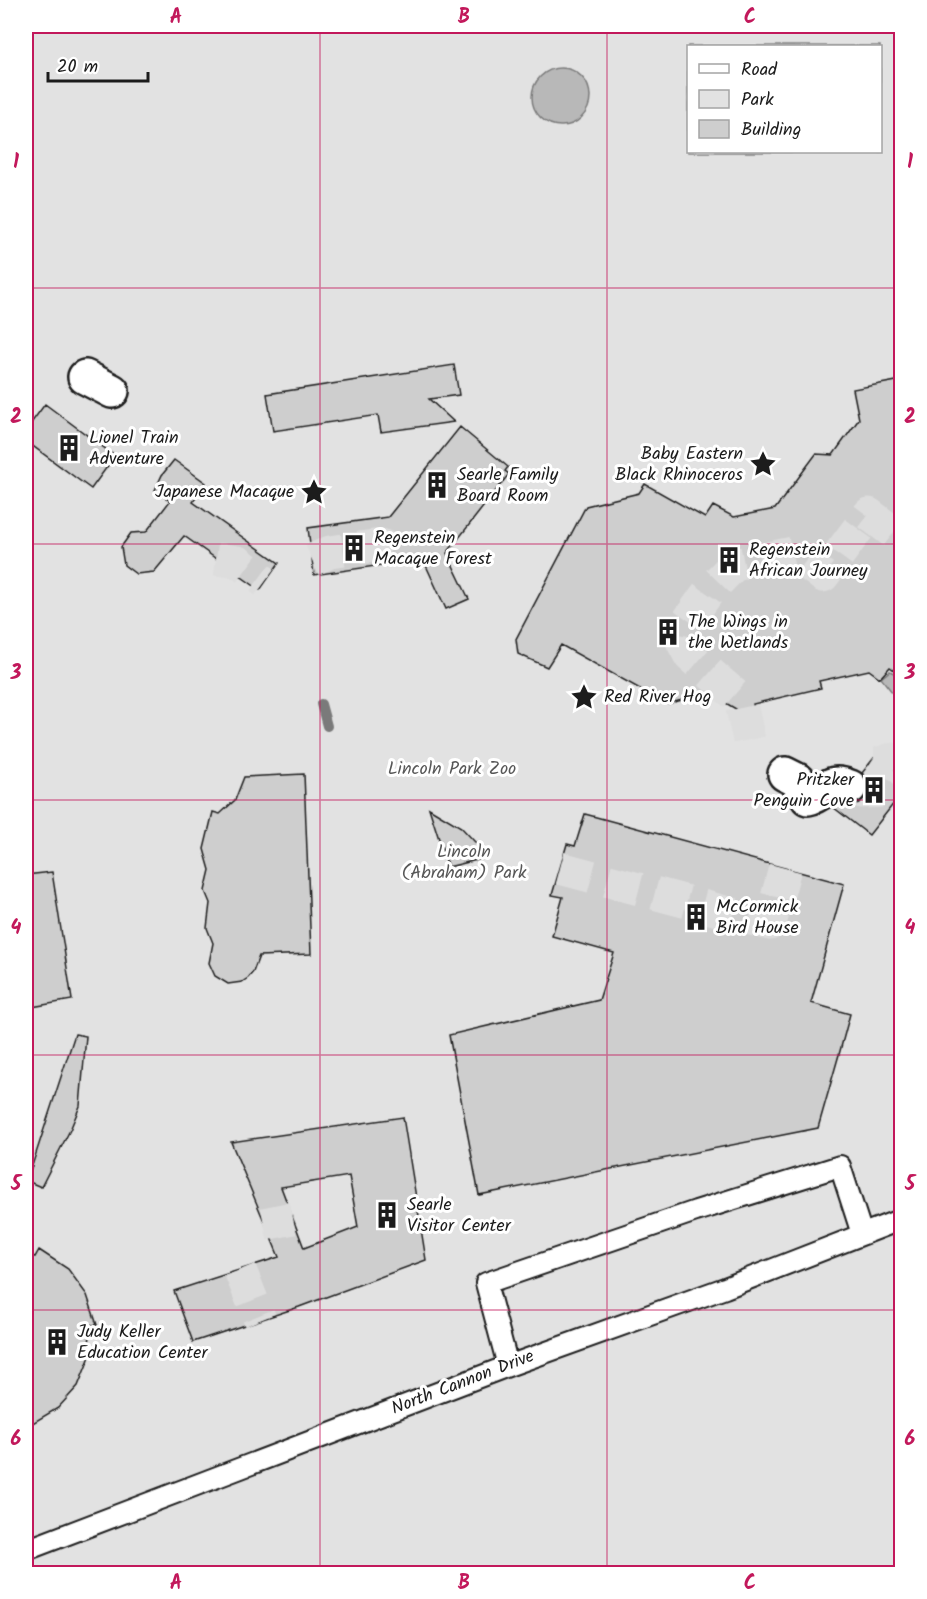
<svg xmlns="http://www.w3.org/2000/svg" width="927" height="1599" font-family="Kalam,sans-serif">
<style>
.green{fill:#e2e2e2;stroke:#7f7f7f;stroke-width:1.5;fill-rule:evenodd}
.water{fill:#b8b8b8;stroke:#7a7a7a;stroke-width:1.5}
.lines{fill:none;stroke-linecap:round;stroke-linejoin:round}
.stream{stroke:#7a7a7a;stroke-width:10}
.building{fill:#cecece;stroke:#1c1c1c;stroke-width:1.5;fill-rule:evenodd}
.street-tunnel{stroke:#ddd;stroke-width:33;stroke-dasharray:33 16;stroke-linecap:butt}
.lane-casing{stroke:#1c1c1c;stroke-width:24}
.street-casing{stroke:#1c1c1c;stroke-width:38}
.lane{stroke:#fff;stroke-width:20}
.street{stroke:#fff;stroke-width:33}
.grid{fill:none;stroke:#c2185b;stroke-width:1.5;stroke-opacity:0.55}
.labels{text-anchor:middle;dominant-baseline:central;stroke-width:6;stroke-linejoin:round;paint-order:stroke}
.poi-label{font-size:18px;fill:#1c1c1c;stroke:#fff;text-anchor:start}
.park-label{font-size:18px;fill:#575757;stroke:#fff}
.street-label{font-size:18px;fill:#1c1c1c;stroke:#fff}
.neatline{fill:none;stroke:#c2185b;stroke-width:2}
.grid-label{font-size:20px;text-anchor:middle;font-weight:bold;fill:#c2185b}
</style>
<rect width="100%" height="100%" fill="#fff"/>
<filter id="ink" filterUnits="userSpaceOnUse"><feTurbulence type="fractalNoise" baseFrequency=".0167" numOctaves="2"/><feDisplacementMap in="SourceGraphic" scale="12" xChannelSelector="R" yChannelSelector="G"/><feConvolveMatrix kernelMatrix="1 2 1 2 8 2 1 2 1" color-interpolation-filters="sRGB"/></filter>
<g filter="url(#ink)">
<path class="green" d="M 26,26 L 901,26 L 901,1573 L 26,1574 ZM 688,46 L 880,46 L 880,152 L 688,152 Z"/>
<path class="water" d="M532 97a29 29 0 1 1 58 0a29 29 0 1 1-58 0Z
M 890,671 L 901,677 L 901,714 L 896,697 L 881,678 Z"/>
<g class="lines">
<path class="stream" d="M 321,704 L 327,726"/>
</g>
<path class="building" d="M 454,365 L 459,395 L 429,399 L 454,422 L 381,432 L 378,415 L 273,431 L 267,394 Z
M 902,380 L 902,676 L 890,667 L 880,678 L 869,670 L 819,681 L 821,688 L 753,704 L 756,721 L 709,693 L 667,704 L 561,645 L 547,667 L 518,654 L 516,639 L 586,506 L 639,493 L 645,484 L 705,518 L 713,506 L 734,517 L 775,509 L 816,454 L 833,455 L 859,419 L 853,389 Z
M 45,404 L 115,456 L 91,489 L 26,441 L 26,430 Z
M 460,427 L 508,467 L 505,471 L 509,474 L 447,553 L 469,599 L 446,609 L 423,559 L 314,575 L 308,528 L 388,517 Z
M 174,460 L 206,483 L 193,502 L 279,563 L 260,590 L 184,536 L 154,572 L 136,574 L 124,565 L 121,547 L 131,533 L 146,532 L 170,501 L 155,490 L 162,475 Z
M 902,746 L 902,793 L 869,835 L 833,807 L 838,803 L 853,805 L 862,801 L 868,793 L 868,784 L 862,773 L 877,754 L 883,750 Z
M 304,774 L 311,954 L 259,956 L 253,972 L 248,978 L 242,982 L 228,984 L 215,976 L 209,963 L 213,943 L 207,928 L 210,903 L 205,891 L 210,870 L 204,849 L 213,812 L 220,814 L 235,800 L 244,777 Z
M 429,808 L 461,827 L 489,857 L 448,867 Z
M 585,814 L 844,884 L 811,1003 L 850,1014 L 840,1051 L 818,1128 L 479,1195 L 449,1035 L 599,1000 L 614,953 L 552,936 L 563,897 L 552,895 L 567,844 L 575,846 Z
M 52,872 L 72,1000 L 26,1008 L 26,875 Z
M 75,1034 L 86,1036 L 80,1106 L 70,1130 L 41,1187 L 27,1181 Z
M 403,1117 L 426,1260 L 299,1307 L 193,1342 L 174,1291 L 279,1257 L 231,1142 ZM 349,1176 L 358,1227 L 304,1248 L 281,1187 Z
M 39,1250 L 68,1269 L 87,1295 L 97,1325 L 90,1325 L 89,1359 L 78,1386 L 58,1408 L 26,1427 L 26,1254 L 35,1257 Z"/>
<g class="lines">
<path class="street-tunnel" d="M 216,559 L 238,562 L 265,582
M 312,560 L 330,552 L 381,545 L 398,554
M 749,740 L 740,699 L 690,656 L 682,641 L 685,625 L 709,591 L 734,565 L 793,553 L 823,576 L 869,514 L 902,539
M 871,762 L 874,764 C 885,764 894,752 902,766
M 850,787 L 862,792 L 890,791 L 902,777
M 560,868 L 770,924 L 785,868
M 264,1224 L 293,1218
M 240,1270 L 260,1320"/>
<defs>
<path id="lane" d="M 508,1366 L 486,1283 L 696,1211 L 840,1166 L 862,1234
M 26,1550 L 508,1366 L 725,1288 L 902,1219"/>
<path id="street" d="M 85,377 L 112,391
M 785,774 L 799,781 L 808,798 C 827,794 826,777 850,787"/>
</defs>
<use href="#lane" class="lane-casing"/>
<use href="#street" class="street-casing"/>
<use href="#lane" class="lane"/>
<use href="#street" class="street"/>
</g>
</g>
<path class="grid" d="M 320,26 L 320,1574M 607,26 L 607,1574M 26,288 L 902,288M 26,544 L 902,544M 26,800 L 902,800M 26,1055 L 902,1055M 26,1310 L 902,1310"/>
<defs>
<symbol id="building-bare" viewBox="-9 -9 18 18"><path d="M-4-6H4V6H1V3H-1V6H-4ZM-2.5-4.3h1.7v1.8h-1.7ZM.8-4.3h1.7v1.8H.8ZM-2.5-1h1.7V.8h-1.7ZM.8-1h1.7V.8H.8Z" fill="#1c1c1c" stroke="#fff" stroke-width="2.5" paint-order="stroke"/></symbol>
<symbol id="sight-bare" viewBox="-9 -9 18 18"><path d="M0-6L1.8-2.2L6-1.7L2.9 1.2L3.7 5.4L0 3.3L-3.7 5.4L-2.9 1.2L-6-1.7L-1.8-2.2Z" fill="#1c1c1c" stroke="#fff" stroke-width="2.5" paint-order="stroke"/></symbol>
</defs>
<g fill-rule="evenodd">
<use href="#building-bare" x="50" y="429" width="38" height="38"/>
<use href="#sight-bare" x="744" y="445" width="38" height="38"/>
<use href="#building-bare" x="418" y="466" width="38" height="38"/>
<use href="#sight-bare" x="295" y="473" width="38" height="38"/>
<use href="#building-bare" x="335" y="529" width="38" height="38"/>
<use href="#building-bare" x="710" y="541" width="38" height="38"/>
<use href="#building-bare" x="649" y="613" width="38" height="38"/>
<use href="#sight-bare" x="565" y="678" width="38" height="38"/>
<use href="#building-bare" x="855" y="771" width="38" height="38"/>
<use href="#building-bare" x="677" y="898" width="38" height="38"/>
<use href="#building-bare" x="368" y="1196" width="38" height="38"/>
<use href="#building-bare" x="38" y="1323" width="38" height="38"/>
</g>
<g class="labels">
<g class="poi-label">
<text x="89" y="438">Lionel Train<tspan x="89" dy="21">Adventure</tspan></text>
<text x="743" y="454" text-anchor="end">Baby Eastern<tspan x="743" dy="21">Black Rhinoceros</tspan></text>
<text x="457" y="475">Searle Family<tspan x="457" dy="21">Board Room</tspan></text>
<text x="294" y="492" text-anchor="end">Japanese Macaque</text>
<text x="374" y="538">Regenstein<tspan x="374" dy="21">Macaque Forest</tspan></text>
<text x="749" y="550">Regenstein<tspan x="749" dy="21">African Journey</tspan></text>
<text x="688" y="622">The Wings in<tspan x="688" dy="21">the Wetlands</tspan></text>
<text x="604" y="697">Red River Hog</text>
<text x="854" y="780" text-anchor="end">Pritzker<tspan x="854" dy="21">Penguin Cove</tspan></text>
<text x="716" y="907">McCormick<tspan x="716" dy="21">Bird House</tspan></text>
<text x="407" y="1205">Searle<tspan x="407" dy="21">Visitor Center</tspan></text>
<text x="77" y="1332">Judy Keller<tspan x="77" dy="21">Education Center</tspan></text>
</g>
<g class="park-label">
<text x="452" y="769">Lincoln Park Zoo</text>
<text x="464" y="852">Lincoln<tspan x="464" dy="21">(Abraham) Park</tspan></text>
</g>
<g class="street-label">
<text transform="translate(463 1383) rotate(-21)">North Cannon Drive</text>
</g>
</g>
<rect width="927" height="1599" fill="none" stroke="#fff" stroke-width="66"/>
<rect x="687" y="45" width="195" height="108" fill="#ffffff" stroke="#a4a4a4" stroke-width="1.5"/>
<rect x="699" y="64" width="30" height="9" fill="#ffffff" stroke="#a4a4a4" stroke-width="1.5"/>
<text x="741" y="75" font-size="18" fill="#1c1c1c">Road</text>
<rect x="699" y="90" width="30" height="18" fill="#e2e2e2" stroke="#a4a4a4" stroke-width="1.5"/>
<text x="741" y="105" font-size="18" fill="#1c1c1c">Park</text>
<rect x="699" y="120" width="30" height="18" fill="#cecece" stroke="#a4a4a4" stroke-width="1.5"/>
<text x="741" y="135" font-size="18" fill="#1c1c1c">Building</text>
<path d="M48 72v9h100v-9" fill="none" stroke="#1c1c1c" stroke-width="3"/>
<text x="57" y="72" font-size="18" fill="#1c1c1c" stroke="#ffffff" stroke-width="4.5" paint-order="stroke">20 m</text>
<rect x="33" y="33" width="861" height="1533" class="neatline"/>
<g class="grid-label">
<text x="176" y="23">A</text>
<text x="464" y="23">B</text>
<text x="750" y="23">C</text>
<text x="16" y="168">1</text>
<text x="910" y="168">1</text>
<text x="16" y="423">2</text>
<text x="910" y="423">2</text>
<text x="16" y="679">3</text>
<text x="910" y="679">3</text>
<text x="16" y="934">4</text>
<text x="910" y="934">4</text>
<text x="16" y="1190">5</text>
<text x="910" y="1190">5</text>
<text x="16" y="1445">6</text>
<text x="910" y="1445">6</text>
<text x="176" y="1589">A</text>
<text x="464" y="1589">B</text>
<text x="750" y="1589">C</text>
</g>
</svg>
